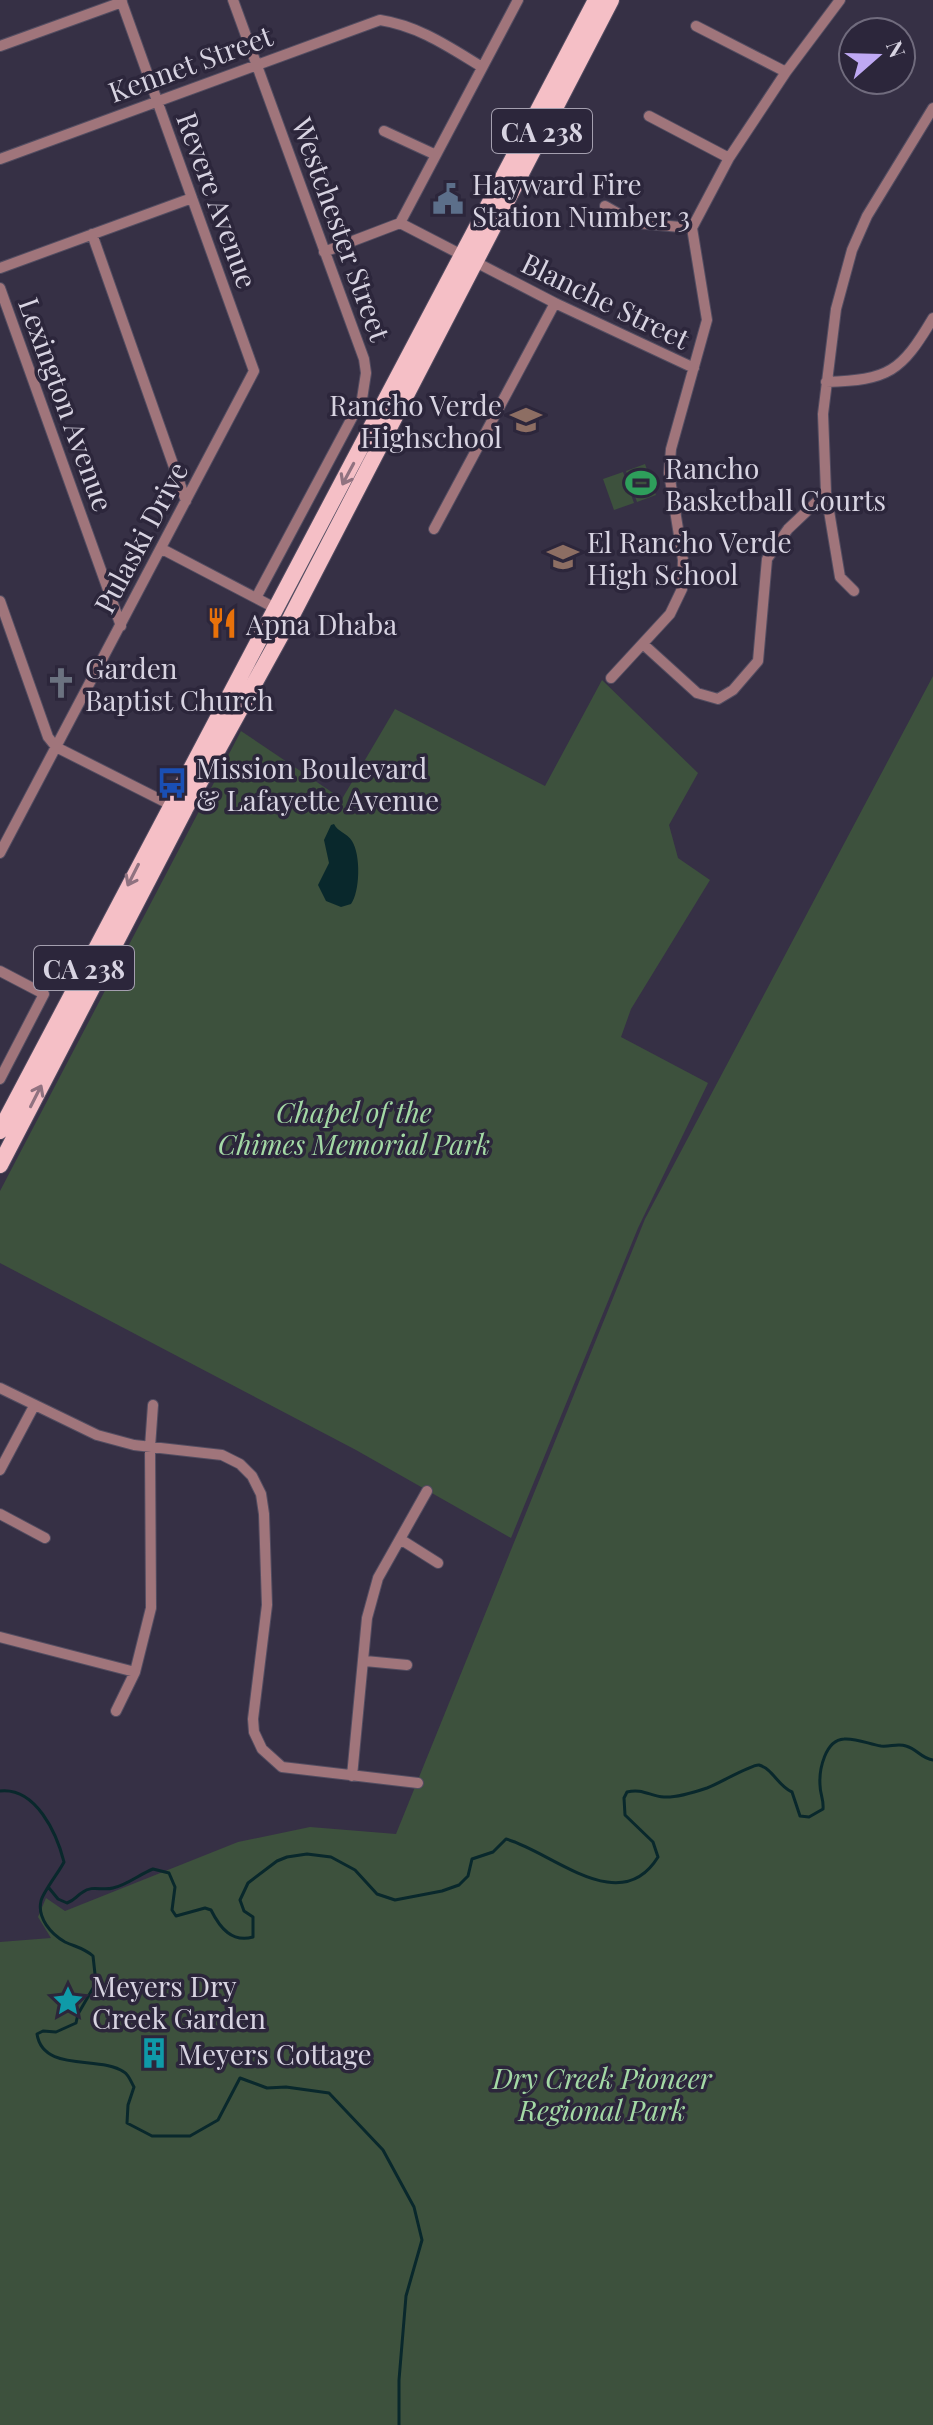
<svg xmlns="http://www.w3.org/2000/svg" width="933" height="2425" font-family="'Playfair Display',serif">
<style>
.green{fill:#3d513d}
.water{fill:#09282c}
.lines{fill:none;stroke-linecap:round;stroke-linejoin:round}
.stream{stroke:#09282c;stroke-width:3}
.minor-casing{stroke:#534d61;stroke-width:12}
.primary-casing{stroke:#534d61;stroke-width:18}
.minor{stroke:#a0757b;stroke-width:10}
.primary{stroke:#f5bfc6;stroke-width:16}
.oneway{stroke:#907280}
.labels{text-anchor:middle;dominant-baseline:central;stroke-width:7;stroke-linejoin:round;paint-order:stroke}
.shield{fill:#2c263b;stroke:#a49faf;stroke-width:2}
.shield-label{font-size:26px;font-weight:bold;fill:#d7d3e1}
.street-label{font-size:28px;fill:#d7d3e1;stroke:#2c263b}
.poi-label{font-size:28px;fill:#d7d3e1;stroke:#2c263b;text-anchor:start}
.park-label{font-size:28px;font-style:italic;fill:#a3d9a5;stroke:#2c263b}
</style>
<rect width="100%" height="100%" fill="#363045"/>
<path class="green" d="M 645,464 L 656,495 L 637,502 L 626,471 Z
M 623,472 L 634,503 L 614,510 L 603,479 Z
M 933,676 L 933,2425 L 0,2425 L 0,1942 L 51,1938 L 38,1917 L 46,1898 L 65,1911 L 238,1842 L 310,1827 L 396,1834 L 645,1219 Z
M 602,680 L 698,773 L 669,825 L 678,858 L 710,880 L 631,1009 L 621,1037 L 708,1083 L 638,1228 L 511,1538 L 356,1450 L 0,1263 L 0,1191 L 241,731 L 342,799 L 395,709 L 545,786 Z"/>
<path class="water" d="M 334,824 C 338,832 347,833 352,841 C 361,855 360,892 351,904 L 341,907 L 326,901 L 318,885 L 329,863 L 324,840 L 331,825 Z"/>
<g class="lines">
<path class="stream" d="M 0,1791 C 36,1787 57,1834 64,1862 C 59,1872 43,1892 41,1901 C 37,1918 51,1934 65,1942 C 76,1947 84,1948 93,1956 L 96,1983 L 78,2014 L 76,2023 L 56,2032 L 43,2031 L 37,2034 C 43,2073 100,2055 124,2072 C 129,2075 131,2082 134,2087 L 128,2105 L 127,2123 L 152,2136 L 190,2136 L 218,2120 L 240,2078 L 267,2088 L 286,2087 L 329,2093 L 383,2150 L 414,2207 L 422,2240 L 406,2296 L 399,2380 L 399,2425
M 49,1888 L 58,1899 L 67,1903 C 75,1900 76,1896 83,1892 C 92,1885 103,1891 113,1888 C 127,1885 140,1874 153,1869 L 169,1873 L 175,1887 L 172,1910 L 176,1916 L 205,1908 L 211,1910 C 220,1928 232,1943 253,1937 L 253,1917 L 244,1911 L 240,1900 L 248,1883 L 277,1861 L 287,1857 L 307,1854 L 331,1857 L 355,1870 L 377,1894 L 395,1900 L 442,1891 L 459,1885 L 468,1876 L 472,1859 L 493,1852 L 506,1839 C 551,1851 620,1919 658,1857 L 653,1842 L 625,1815 L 624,1798 L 627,1792 C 642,1788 650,1796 664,1797 C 676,1798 695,1792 707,1788 C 718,1784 752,1764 759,1765 C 773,1769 778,1786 792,1792 L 800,1816 L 809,1817 L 823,1809 C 824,1800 820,1794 820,1785 C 819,1770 825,1740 844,1739 C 856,1738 869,1744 881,1746 C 890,1747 898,1743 906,1746 C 917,1749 922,1759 933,1760"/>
<defs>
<path id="minor" d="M 233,0 L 364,359 L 366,373 L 362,399 L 256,598
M 696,26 L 786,72
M 0,46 L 122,2
M 649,116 L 729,158
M 384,131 L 436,155
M 0,159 L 380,20 C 419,26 449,47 482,67
M 605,206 L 635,223 L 692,228
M 400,223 L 518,0
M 92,234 L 186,501
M 324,252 L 400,223 L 555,303 L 694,368
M 0,268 L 192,198
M 0,288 L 121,626
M 826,382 C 889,380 901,372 933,318
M 434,529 L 555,303
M 162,549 L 277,609
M 854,591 L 840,577 L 826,493 L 823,414 L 836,309 L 852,250 L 867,216 L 933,108
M 0,601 L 48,737 L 56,747 L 175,807
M 643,644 L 697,693 L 718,699 L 733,690 L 758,661 L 767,559 L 788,529 L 826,493
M 611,678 L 670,614 L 682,589 L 683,560 L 669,473 L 671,449 L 707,320 L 692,228 L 729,158 L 786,72 L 840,0
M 0,853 L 254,371 L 121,0
M 0,971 L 44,994 L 0,1079
M 0,1388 L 97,1435 L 134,1445 L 222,1455 L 240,1464 L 252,1476 L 261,1494 L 264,1514 L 267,1605 L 253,1719 L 254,1732 L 262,1749 L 282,1767 L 418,1783
M 0,1470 L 34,1406
M 0,1514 L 45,1538
M 400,1539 L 438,1563
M 0,1637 L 135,1672
M 365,1661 L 407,1665
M 116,1711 L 135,1672 L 151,1608 L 150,1447 L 153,1405
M 352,1776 L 367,1618 L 378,1578 L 427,1491"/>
<path id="primary" d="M 0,1131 C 196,753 399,378 596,0
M 0,1165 L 185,809 L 291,617 L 611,0"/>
</defs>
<use href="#minor" class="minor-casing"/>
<use href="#primary" class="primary-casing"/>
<use href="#minor" class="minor"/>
<use href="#primary" class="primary"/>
</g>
<defs><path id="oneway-shaft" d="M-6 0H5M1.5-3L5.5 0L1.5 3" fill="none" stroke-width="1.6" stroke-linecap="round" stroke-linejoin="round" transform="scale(2)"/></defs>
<g class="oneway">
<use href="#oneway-shaft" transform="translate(348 474) rotate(118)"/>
<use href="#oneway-shaft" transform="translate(133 875) rotate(117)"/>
<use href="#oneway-shaft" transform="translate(36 1096) rotate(-63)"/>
</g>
<defs>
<symbol id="civic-bare" viewBox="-9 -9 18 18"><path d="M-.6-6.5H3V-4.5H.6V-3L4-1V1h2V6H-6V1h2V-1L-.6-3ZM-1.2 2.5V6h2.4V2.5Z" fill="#5c6f8a" stroke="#2c263b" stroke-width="2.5" paint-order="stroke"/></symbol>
<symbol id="school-bare" viewBox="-9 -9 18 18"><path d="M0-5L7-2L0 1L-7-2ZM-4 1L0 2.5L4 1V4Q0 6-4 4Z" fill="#8d6e63" stroke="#2c263b" stroke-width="2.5" paint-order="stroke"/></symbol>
<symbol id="stadium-bare" viewBox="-9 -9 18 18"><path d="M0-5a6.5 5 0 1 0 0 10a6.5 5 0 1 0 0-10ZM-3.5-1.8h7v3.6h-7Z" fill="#2e9e5b" stroke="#2c263b" stroke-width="2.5" paint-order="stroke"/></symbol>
<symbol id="restaurant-bare" viewBox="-9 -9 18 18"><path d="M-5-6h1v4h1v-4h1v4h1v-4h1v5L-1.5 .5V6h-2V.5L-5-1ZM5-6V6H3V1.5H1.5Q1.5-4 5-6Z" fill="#e8710a" stroke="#2c263b" stroke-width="2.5" paint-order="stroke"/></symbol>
<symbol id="church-bare" viewBox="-9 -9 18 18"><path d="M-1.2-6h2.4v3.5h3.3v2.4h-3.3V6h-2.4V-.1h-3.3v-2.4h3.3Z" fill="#6b7280" stroke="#2c263b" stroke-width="2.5" paint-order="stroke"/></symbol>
<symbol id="bus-bare" viewBox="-9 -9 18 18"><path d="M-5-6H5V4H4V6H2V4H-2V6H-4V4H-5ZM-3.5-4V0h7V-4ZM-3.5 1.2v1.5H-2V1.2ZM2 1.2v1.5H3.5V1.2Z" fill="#1a4fb4" stroke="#2c263b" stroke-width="2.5" paint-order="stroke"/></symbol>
<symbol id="sight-bare" viewBox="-9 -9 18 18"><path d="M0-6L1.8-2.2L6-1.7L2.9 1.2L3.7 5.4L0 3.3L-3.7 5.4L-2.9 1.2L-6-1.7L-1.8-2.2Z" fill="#0f9aa8" stroke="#2c263b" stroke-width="2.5" paint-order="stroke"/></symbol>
<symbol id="building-bare" viewBox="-9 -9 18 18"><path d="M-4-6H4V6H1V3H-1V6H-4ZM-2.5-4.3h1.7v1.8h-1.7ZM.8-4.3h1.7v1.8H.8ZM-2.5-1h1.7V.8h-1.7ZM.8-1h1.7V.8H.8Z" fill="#0f9aa8" stroke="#2c263b" stroke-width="2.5" paint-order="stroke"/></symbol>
</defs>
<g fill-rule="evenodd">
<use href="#civic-bare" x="426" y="177" width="44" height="44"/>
<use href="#school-bare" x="504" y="398" width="44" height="44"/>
<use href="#stadium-bare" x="619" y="461" width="44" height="44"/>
<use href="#school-bare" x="541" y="535" width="44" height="44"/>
<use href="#restaurant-bare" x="200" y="601" width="44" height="44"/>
<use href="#church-bare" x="39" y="661" width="44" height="44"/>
<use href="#bus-bare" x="150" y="761" width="44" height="44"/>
<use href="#sight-bare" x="46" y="1979" width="44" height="44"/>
<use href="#building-bare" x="132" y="2031" width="44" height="44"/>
</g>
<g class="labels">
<g class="shield">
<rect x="492" y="109" width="100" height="44" rx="6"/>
<rect x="34" y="946" width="100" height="44" rx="6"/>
</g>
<g class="shield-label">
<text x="542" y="131">CA 238</text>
<text x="84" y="968">CA 238</text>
</g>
<g class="street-label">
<text transform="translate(190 63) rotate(-20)">Kennet Street</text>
<text transform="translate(218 200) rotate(70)">Revere Avenue</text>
<text transform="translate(342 229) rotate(70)">Westchester Street</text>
<text transform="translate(606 300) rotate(26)">Blanche Street</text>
<text transform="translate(67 404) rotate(70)">Lexington Avenue</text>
<text transform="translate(140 537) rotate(-62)">Pulaski Drive</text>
</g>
<g class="poi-label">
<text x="472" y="183">Hayward Fire<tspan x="472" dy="32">Station Number 3</tspan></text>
<text x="502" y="404" text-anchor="end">Rancho Verde<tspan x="502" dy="32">Highschool</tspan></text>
<text x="665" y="467">Rancho<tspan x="665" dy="32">Basketball Courts</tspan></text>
<text x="587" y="541">El Rancho Verde<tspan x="587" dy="32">High School</tspan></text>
<text x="246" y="623">Apna Dhaba</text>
<text x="85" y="667">Garden<tspan x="85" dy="32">Baptist Church</tspan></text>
<text x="196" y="767">Mission Boulevard<tspan x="196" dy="32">&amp; Lafayette Avenue</tspan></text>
<text x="92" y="1985">Meyers Dry<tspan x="92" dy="32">Creek Garden</tspan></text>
<text x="178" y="2053">Meyers Cottage</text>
</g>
<g class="park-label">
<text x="354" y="1111">Chapel of the<tspan x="354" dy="32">Chimes Memorial Park</tspan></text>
<text x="602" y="2077">Dry Creek Pioneer<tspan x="602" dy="32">Regional Park</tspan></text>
</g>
</g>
<g transform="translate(877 56) rotate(70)"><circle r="38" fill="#2c263b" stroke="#706b7d" stroke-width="2"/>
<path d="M0-6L14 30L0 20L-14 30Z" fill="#bfa9f4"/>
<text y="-12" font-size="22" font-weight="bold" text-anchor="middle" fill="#d7d3e1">N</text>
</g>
</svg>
